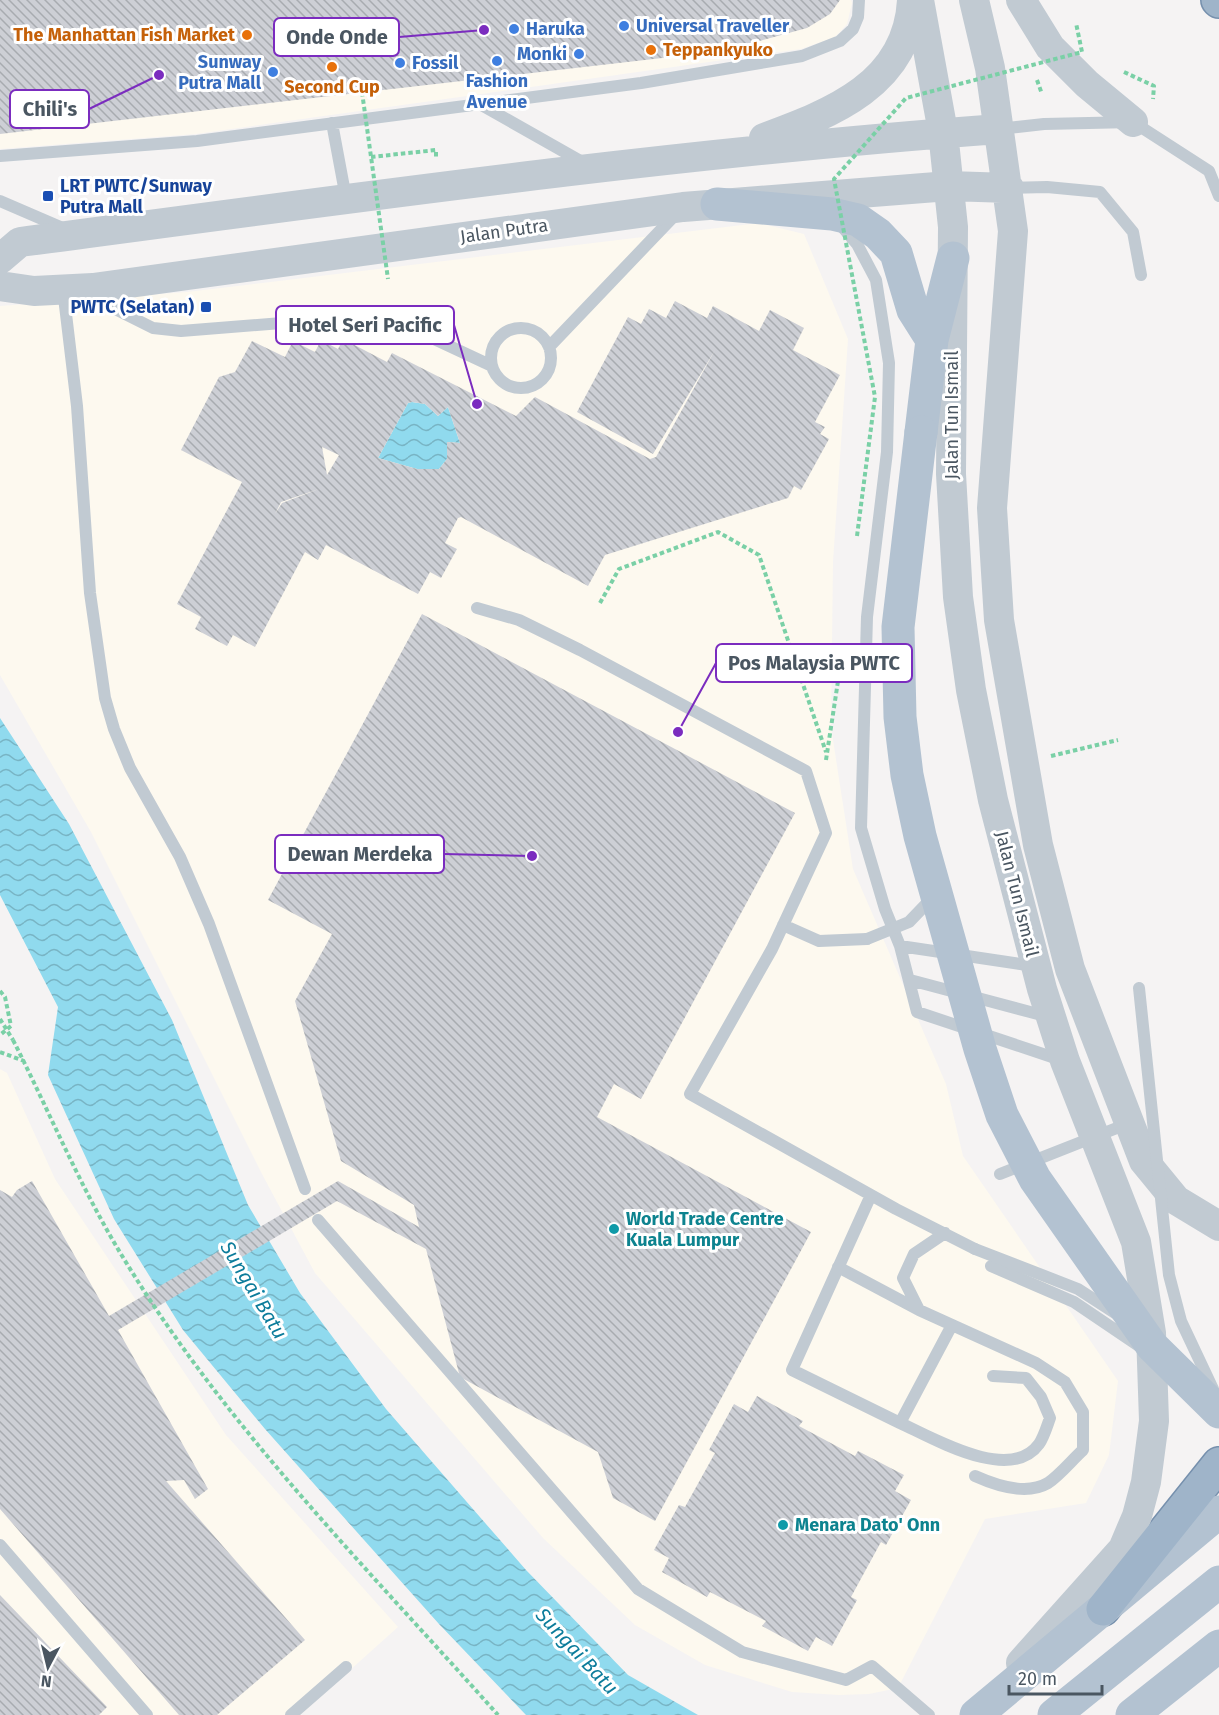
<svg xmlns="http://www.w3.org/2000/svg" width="1219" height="1715" font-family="'Fira Sans',sans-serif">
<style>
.commercial{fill:#fdf9ef}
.water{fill:url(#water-waves)}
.building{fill:url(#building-back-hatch);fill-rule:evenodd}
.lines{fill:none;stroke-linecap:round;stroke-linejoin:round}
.trunk-casing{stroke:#7690ad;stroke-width:36}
.path{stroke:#7ad0a6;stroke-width:4;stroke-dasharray:4.5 3;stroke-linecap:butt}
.service{stroke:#c1cad2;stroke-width:12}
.tertiary{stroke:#c1cad2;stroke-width:30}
.primary{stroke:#b3c2d1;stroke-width:33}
.trunk{stroke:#9fb4c9;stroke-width:33}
.path-bridge{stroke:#7ad0a6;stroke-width:4;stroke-dasharray:4.5 3;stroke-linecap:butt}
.service-bridge{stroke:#c1cad2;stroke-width:12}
.primary-bridge{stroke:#b3c2d1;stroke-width:33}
.shop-dot{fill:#3f7fe0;stroke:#fff;stroke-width:2}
.food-dot{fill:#e8710a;stroke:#fff;stroke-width:2}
.transit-dot{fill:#1a4fb4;stroke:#fff;stroke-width:2}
.culture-dot{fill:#0f9aa8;stroke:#fff;stroke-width:2}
.labels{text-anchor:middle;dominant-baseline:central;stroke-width:6;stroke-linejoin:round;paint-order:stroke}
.shop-label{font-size:18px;font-weight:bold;fill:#366cbe;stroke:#fff;text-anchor:start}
.food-label{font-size:18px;font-weight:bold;fill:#c56008;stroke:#fff;text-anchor:end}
.transit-label{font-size:18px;font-weight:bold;fill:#164399;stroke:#fff;text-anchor:start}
.street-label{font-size:18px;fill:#4a5661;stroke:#fff}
.culture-label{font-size:18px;font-weight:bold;fill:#0d838f;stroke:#fff;text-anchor:start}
.water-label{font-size:20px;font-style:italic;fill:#0c7c9b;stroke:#fff}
.leader{fill:none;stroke:#7b2cbf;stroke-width:2}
.callout-dot{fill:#7b2cbf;stroke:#fff;stroke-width:2}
.callout{fill:#fff;stroke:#7b2cbf;stroke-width:2}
.callout-label{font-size:20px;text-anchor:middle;font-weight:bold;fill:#4a5661}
</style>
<defs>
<pattern id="water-waves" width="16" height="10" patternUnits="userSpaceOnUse" patternTransform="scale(1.5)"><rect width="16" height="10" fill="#90daee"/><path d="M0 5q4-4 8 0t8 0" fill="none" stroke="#78b4c4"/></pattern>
<pattern id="building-back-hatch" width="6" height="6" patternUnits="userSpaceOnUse" patternTransform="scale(1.5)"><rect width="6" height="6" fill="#cdcfd5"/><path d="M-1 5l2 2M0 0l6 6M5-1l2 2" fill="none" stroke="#a8abb0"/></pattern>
</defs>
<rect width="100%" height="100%" fill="#f5f3f3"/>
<path class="commercial" d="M 0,0 L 851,0 L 852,3 L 847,24 L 835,37 L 801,49 L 196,134 L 0,149 Z
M 759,223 L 804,234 L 848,339 L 833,562 L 831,727 L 853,869 L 946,1084 L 963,1156 L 1118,1381 L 1109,1455 L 1086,1503 L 985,1519 L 898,1688 L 869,1694 L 839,1695 L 792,1692 L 705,1665 L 635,1625 L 543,1538 L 315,1273 L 262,1174 L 91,832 L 0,675 L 0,306 L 187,292 Z
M 0,1069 L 7,1073 L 55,1179 L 226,1435 L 398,1627 L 300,1715 L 0,1715 Z"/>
<path class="water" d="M 412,402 L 425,404 L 438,416 L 448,407 L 460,443 L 447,442 L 447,459 L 439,469 L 417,469 L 378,458 L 408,403 Z
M 0,718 L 69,824 L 172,1020 L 248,1205 L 300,1293 L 386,1409 L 526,1570 L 628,1675 L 698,1715 L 526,1715 L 439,1624 L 265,1429 L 183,1330 L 114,1219 L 48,1075 L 58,1007 L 0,895 Z"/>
<path class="building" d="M 0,0 L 840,0 L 830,14 L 807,28 L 723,51 L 0,134 Z
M 675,301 L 707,318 L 713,306 L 759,331 L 770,310 L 804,328 L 793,350 L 840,375 L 815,422 L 825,427 L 820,434 L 829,439 L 801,490 L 794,486 L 788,498 L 605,555 L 588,586 L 461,517 L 458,518 L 445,543 L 457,549 L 441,578 L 430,572 L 418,594 L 326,545 L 318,560 L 305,552 L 255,647 L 233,635 L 227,646 L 195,629 L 201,617 L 177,604 L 242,482 L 181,450 L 219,377 L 235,372 L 252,341 L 285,357 L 293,341 L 315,352 L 321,340 L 338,349 L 343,339 L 387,362 L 392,353 L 516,416 L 535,397 L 650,459 L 656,457 L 715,350 L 653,454 L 577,412 L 628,317 L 641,324 L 649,309 L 666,318 ZM 412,402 L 425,404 L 438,416 L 448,407 L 460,443 L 447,442 L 447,459 L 439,469 L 417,469 L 378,458 L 408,403 ZM 322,447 L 339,455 L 327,475 ZM 319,489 L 282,503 L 275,514 L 281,502 Z
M 422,614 L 795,813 L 641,1099 L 614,1084 L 597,1117 L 811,1232 L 655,1521 L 613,1498 L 598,1452 L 460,1377 L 426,1249 L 337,1201 L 118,1330 L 208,1489 L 195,1499 L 184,1480 L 166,1481 L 305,1640 L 217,1715 L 179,1715 L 0,1509 L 0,1190 L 12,1197 L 17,1190 L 32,1181 L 109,1316 L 338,1181 L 419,1227 L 414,1205 L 341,1161 L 295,1001 L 332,934 L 268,900 Z
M 757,1396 L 803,1421 L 799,1426 L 855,1456 L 858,1451 L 904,1475 L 895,1491 L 911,1500 L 886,1545 L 881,1542 L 851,1597 L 857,1600 L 832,1646 L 816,1637 L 808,1651 L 762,1626 L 766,1621 L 710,1592 L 707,1597 L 662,1572 L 669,1558 L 654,1550 L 679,1505 L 685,1507 L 715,1453 L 709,1450 L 734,1404 L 748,1412 Z
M 0,1595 L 107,1707 L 99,1715 L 0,1715 Z"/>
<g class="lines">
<defs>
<path id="trunk" d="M 1218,0 L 1219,1
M 1103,1609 L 1219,1464"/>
</defs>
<use href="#trunk" class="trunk-casing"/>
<path class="path" d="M 1124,72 L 1154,86 L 1153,99
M 1037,80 L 1042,94
M 371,157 L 436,150 L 436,157
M 600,603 L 619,569 L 718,532 L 759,555 L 826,752
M 1051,756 L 1118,740
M 826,760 L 842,655
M 0,991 L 5,997 L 11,1026 L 0,1035
M 13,1040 C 50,1113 81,1189 124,1259 C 226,1427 368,1569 498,1715
M 0,1052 L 24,1061"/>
<path class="service" d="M 478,103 L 584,163
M 332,123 L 346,198
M 999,129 L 1044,124 L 1133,122 L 1209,171 L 1219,196
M 0,156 L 197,141 L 641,83 L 802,56 L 840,41 L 853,29 L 858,17 L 859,0
M 1009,188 L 1047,187 L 1100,192 L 1133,232 L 1141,275
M 0,201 L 65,229
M 839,223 L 857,244 L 876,280 L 889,363 L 887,452 L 867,617 L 861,828 L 885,909 L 900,946 L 917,1012 L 1061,1060
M 63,289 L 77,406 L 90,593 L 105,698 L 114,729 L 130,768 L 180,857 L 209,924 L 305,1189
M 96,290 L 111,307 L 153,328 L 181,331 L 331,319 L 372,319 L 400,323 L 492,366
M491 358a30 30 0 1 1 60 0a30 30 0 1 1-60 0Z
M 549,347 L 676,214
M 477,608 L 519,620 L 580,650 L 806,771 L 826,833 L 772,949 L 690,1094 L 896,1209 L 975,1249
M 783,925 L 819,941 L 867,939
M 900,946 L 1034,966
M 910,980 L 1049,1017
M 1000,1174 L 1127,1124
M 871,1195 L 792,1370 L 900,1423 L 952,1325
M 318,1220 L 638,1589 L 742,1652 L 846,1680 L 872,1666 L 929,1715
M 991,1266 L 1074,1302 L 1139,1346
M 838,1267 L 919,1310 L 1036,1363 L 1065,1382 L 1083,1412 L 1083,1450 C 1072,1460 1060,1475 1048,1483 C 1026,1496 995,1485 975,1476
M 919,1310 L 903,1278 L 914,1254 L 945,1233
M 900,1423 C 933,1438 1010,1484 1039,1444 C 1044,1437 1047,1426 1050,1418 L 1041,1397 L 1026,1378 L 993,1376
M 0,1545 L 147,1715
M 291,1715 L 346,1667"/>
<path class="tertiary" d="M 919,0 L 943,132 L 953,227 L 951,474 L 958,597 L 971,690 L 993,800 L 1042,989 L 1065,1061 L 1136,1242 L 1151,1333 L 1154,1421 L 1146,1482 L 1137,1516 L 1123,1549 L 1021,1663
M 974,0 L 990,68 L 1013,231 L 992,508 L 999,620 L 1038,845 L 1070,969 L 1144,1161 L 1176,1200 L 1219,1226
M 1021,0 L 1050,47 L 1087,84 L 1133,122
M 764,138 C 832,113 908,84 912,0
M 0,259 L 20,242 C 346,199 672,153 999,129
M 0,286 L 34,291 L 93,288 L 683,207 L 949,186 L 1009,188"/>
<path class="primary" d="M 717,204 L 832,214 L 858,220 L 878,234 L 896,253 L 913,310 L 932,340
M 921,432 L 932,340 L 953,258
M 976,1715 L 1219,1512
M 1054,1715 L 1219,1582
M 1132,1715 L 1219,1646"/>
<use href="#trunk" class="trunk"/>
<path class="path-bridge" d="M 362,92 L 388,279
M 857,536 L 875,397 L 834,179 L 906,98 L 1082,52 L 1076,23
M 0,1019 L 13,1040"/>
<path class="service-bridge" d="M 867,939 L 909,922 L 933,897
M 1139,988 L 1169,1275 L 1181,1321 L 1213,1389
M 975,1249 L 1078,1289 L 1115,1313"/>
<path class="primary-bridge" d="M 921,432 L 898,627 L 900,717 L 907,775 L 920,836 L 980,1049 L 1002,1115 L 1035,1179 L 1152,1346 L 1219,1412"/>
</g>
<g class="shop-dot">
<circle cx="624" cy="26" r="6"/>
<circle cx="514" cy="29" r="6"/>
<circle cx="579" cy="54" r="6"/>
<circle cx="497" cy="61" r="6"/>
<circle cx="400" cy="63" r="6"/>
<circle cx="273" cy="72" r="6"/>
</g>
<g class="food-dot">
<circle cx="247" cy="35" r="6"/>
<circle cx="651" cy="50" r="6"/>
<circle cx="332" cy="67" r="6"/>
</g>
<g class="transit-dot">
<rect x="42" y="190" width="12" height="12" rx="3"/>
<rect x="200" y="301" width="12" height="12" rx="3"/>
</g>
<g class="culture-dot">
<circle cx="614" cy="1229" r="6"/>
<circle cx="783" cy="1525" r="6"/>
</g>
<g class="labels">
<g class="shop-label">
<text x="636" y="26">Universal Traveller</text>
<text x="526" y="29">Haruka</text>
<text x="567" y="54" text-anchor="end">Monki</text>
<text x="261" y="62" text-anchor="end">Sunway<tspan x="261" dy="21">Putra Mall</tspan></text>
<text x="412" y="63">Fossil</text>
<text x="497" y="81" text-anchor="middle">Fashion<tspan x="497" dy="21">Avenue</tspan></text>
</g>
<g class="food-label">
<text x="235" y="35">The Manhattan Fish Market</text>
<text x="663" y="50" text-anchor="start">Teppankyuko</text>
<text x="332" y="87" text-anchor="middle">Second Cup</text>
</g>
<g class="transit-label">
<text x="60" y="186">LRT PWTC/Sunway<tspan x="60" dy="21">Putra Mall</tspan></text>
<text x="194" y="307" text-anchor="end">PWTC (Selatan)</text>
</g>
<g class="street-label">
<text transform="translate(504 231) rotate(-8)">Jalan Putra</text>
<text transform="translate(952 415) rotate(-90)">Jalan Tun Ismail</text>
<text transform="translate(1017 894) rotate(76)">Jalan Tun Ismail</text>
</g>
<g class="culture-label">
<text x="626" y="1219">World Trade Centre<tspan x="626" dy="21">Kuala Lumpur</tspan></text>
<text x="795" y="1525">Menara Dato' Onn</text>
</g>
<g class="water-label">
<text transform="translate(254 1290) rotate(59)">Sungai Batu</text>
<text transform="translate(577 1651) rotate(47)">Sungai Batu</text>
</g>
</g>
<path class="leader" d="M484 30L399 37M159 75L89 109M477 404L454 325M678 732L716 663M532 856L444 854"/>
<g class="callout-dot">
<circle cx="484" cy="30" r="6"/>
<circle cx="159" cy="75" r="6"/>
<circle cx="477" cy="404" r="6"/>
<circle cx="678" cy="732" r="6"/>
<circle cx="532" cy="856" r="6"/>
</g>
<g class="callout">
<rect x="274" y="18" width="125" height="38" rx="6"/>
<rect x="10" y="90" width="79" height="38" rx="6"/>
<rect x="276" y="306" width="178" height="38" rx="6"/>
<rect x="716" y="644" width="196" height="38" rx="6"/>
<rect x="275" y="835" width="169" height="38" rx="6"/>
</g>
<g class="callout-label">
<text x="337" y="44">Onde Onde</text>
<text x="50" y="116">Chili's</text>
<text x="365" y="332">Hotel Seri Pacific</text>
<text x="814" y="670">Pos Malaysia PWTC</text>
<text x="360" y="861">Dewan Merdeka</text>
</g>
<g transform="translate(48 1667) rotate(187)" stroke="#ffffff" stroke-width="4.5" paint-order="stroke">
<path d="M0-4.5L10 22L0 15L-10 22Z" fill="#4a5661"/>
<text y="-9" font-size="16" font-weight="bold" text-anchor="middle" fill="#4a5661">N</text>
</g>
<path d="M1009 1685v9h93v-9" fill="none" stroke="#4a5661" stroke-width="3"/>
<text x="1018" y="1685" font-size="18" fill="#4a5661" stroke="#ffffff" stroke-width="4.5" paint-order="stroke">20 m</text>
</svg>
